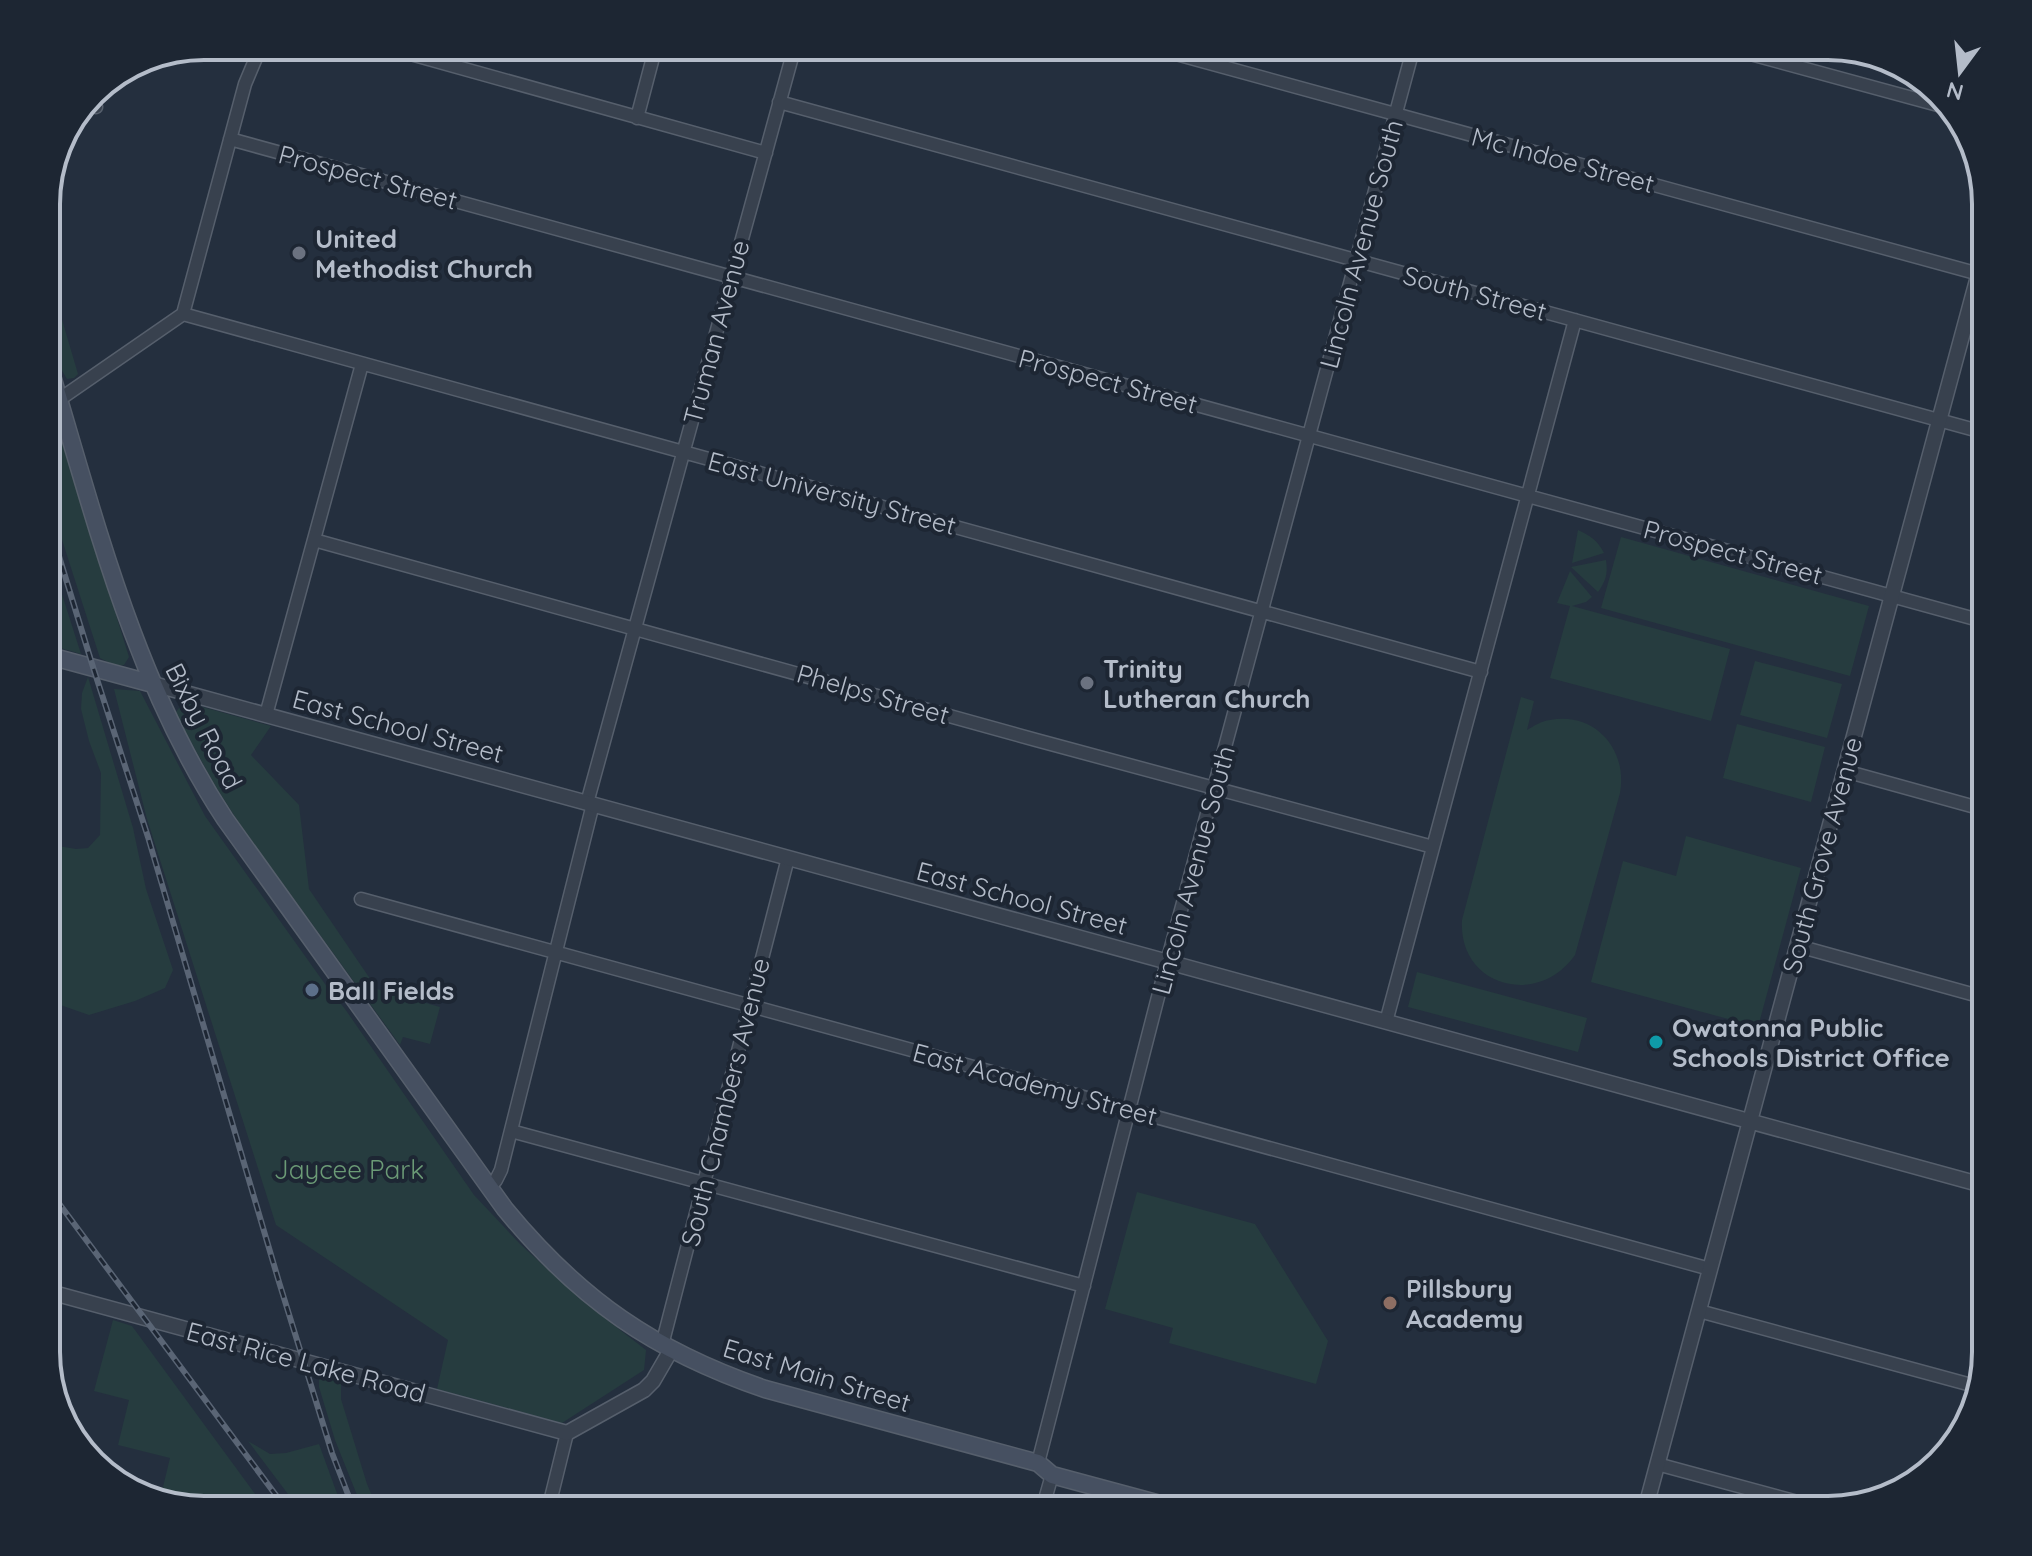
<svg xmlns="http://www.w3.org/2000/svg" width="2032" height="1556" font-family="Quicksand,sans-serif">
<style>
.green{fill:#263c3f}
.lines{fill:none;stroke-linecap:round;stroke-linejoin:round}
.minor-casing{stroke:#565f6c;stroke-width:15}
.tertiary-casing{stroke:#565f6c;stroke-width:17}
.secondary-casing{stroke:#565f6c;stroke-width:19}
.minor{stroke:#38414e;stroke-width:12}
.tertiary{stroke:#38414e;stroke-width:14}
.secondary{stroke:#465061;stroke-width:16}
.rail-casing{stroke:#5a6575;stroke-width:6}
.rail{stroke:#1d2633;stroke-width:3;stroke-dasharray:9;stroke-linecap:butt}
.worship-dot{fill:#6b7280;stroke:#1d2633;stroke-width:3}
.service-dot{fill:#5c6f8a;stroke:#1d2633;stroke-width:3}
.culture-dot{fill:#0f9aa8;stroke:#1d2633;stroke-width:3}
.education-dot{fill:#8d6e63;stroke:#1d2633;stroke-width:3}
.labels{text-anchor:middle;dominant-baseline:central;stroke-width:8;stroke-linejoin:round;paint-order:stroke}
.street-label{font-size:26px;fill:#b4bcc9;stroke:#1d2633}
.poi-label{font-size:26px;font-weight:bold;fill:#b4bcc9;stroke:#1d2633;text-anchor:start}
.park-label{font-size:26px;fill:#6b9a76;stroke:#1d2633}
.rim{fill:none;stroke:#b4bcc9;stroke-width:4}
</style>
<rect width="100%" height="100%" fill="#242f3e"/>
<path class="green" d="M 46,265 L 78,374 L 74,378 L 67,379 C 45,344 46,304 46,265 Z
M 46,388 L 129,657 L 124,665 L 116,666 L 100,658 L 46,490 Z
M 1578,530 C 1591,536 1598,541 1604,553 L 1572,563 Z
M 1621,537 L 1869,606 L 1850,676 L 1601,608 Z
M 46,544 L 81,654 L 46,644 Z
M 1606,560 C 1608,573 1606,581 1598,592 L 1571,567 Z
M 1570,571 L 1592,597 L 1586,602 L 1572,606 L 1730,649 L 1711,721 L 1550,678 L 1570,606 L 1557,603 Z
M 1755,661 L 1842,684 L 1827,738 L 1740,715 Z
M 88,677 L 133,828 L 146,889 L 173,970 L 165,988 L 135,1001 L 89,1015 L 46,1000 L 46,844 L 76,849 L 88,848 L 100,835 L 101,773 L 89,741 L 81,709 L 82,693 Z
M 114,689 L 140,691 L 205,816 L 325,984 L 345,1009 L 474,1195 L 520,1244 L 580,1299 L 646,1350 L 644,1370 L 562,1423 L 437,1389 L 448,1340 L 276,1225 L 147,819 Z
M 1521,697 L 1534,701 L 1527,730 C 1534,726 1541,721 1550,720 C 1595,711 1628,750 1620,793 L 1575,955 C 1538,1008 1458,987 1462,920 Z
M 188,703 L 271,726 L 251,755 L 299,805 L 309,889 L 377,989 L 440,1007 L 430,1044 L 403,1037 L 400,1045 L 241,826 L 214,784 L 178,718 L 176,712 L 182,704 Z
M 1737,724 L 1825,747 L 1811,802 L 1723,778 Z
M 1686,836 L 1801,868 L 1758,1027 L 1591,982 L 1623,861 L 1676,876 Z
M 1417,972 L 1587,1018 L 1578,1052 L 1408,1007 Z
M 1137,1192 L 1255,1224 L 1328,1341 L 1316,1384 L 1169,1343 L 1173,1328 L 1105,1309 Z
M 113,1320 L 132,1326 L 261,1502 L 244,1510 L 228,1510 L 162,1491 L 170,1458 L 118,1445 L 129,1400 L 94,1391 Z
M 319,1377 L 341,1382 L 341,1399 L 367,1484 L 378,1510 L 363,1510 L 335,1440 L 319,1387 Z
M 248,1441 L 270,1454 L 286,1453 L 319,1444 L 343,1510 L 300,1510 Z"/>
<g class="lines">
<defs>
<path id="minor" d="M 382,46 L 766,153
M 1147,46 L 1979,274
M 1721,46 L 1949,108
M 87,101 L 96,107
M 779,102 L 1986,433
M 637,118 L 656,46
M 230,139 L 1986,622
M 183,314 L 1481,672
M 183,314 L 245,84 L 261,46
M 60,399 L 183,314
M 314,540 L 1036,740 L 1433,847
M 266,715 L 362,364
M 1845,771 L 1986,810
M 587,803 L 795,46
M 361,899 L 1710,1269
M 1798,946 L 1986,998
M 1386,1022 L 1575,320
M 511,1131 L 1084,1286
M 490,1187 L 496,1180 L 501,1170 L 593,804
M 1699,1311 L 1975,1386
M 662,1345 L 788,858
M 1038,1463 L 1167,962 L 1414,46
M 1657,1464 L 1827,1510
M 548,1510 L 567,1433
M 1042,1510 L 1052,1475"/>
<path id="tertiary" d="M 153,684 L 1986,1186
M 46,1291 L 567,1433 L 644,1390 L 653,1381 L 671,1350
M 1645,1510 L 1986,247"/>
<path id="secondary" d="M 46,356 C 94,514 133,680 225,819 L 505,1209 C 580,1300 654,1351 765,1389 L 1038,1463 L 1052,1475 L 1182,1510
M 46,655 L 153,684"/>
</defs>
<use href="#minor" class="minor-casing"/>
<use href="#tertiary" class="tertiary-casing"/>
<use href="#secondary" class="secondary-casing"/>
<use href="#minor" class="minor"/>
<use href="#tertiary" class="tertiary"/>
<use href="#secondary" class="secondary"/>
<defs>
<path id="rail" d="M 46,514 L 93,667 L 148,837 L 279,1282 L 332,1453 L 354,1510
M 46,1186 L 287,1510"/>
</defs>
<use href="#rail" class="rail-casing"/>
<use href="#rail" class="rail"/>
</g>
<g class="worship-dot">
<circle cx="299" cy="253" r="8"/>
<circle cx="1087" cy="683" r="8"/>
</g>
<circle class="service-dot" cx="312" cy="990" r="8"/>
<circle class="culture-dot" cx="1656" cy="1042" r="8"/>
<circle class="education-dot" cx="1390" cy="1303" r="8"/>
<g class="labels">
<g class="street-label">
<text transform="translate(1563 160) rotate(15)">Mc Indoe Street</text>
<text transform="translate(368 177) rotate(15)">Prospect Street</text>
<text transform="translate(1361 244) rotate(-75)">Lincoln Avenue South</text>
<text transform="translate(1475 293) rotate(15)">South Street</text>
<text transform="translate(716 332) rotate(-75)">Truman Avenue</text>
<text transform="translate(1108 381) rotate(15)">Prospect Street</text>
<text transform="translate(832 493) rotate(15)">East University Street</text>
<text transform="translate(1733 552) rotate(15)">Prospect Street</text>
<text transform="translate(873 694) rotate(16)">Phelps Street</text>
<text transform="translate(204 726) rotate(63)">Bixby Road</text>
<text transform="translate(398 726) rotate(15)">East School Street</text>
<text transform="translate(1822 855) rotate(-75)">South Grove Avenue</text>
<text transform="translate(1193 870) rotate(-75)">Lincoln Avenue South</text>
<text transform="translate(1022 898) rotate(15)">East School Street</text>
<text transform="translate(1035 1084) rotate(15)">East Academy Street</text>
<text transform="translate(725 1102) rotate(-76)">South Chambers Avenue</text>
<text transform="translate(306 1362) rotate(15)">East Rice Lake Road</text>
<text transform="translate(817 1375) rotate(17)">East Main Street</text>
</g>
<g class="poi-label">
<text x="315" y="238">United<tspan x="315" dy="30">Methodist Church</tspan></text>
<text x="1103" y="668">Trinity<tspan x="1103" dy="30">Lutheran Church</tspan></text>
<text x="328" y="990">Ball Fields</text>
<text x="1672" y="1027">Owatonna Public<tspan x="1672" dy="30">Schools District Office</tspan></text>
<text x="1406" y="1288">Pillsbury<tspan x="1406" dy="30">Academy</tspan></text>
</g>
<g class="park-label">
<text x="349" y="1169">Jaycee Park</text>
</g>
</g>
<path d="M0 0H2032V1556H0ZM204 60H1828A144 144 0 0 1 1972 204V1352A144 144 0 0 1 1828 1496H204A144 144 0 0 1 60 1352V204A144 144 0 0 1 204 60Z" fill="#1d2633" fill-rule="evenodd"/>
<path class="rim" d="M204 60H1828A144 144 0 0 1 1972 204V1352A144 144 0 0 1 1828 1496H204A144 144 0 0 1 60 1352V204A144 144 0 0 1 204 60Z"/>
<g transform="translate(1960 72) rotate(195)" stroke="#1d2633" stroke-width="6" paint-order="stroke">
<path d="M0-6L14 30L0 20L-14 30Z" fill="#b4bcc9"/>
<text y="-12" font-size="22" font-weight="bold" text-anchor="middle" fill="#b4bcc9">N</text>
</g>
</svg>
